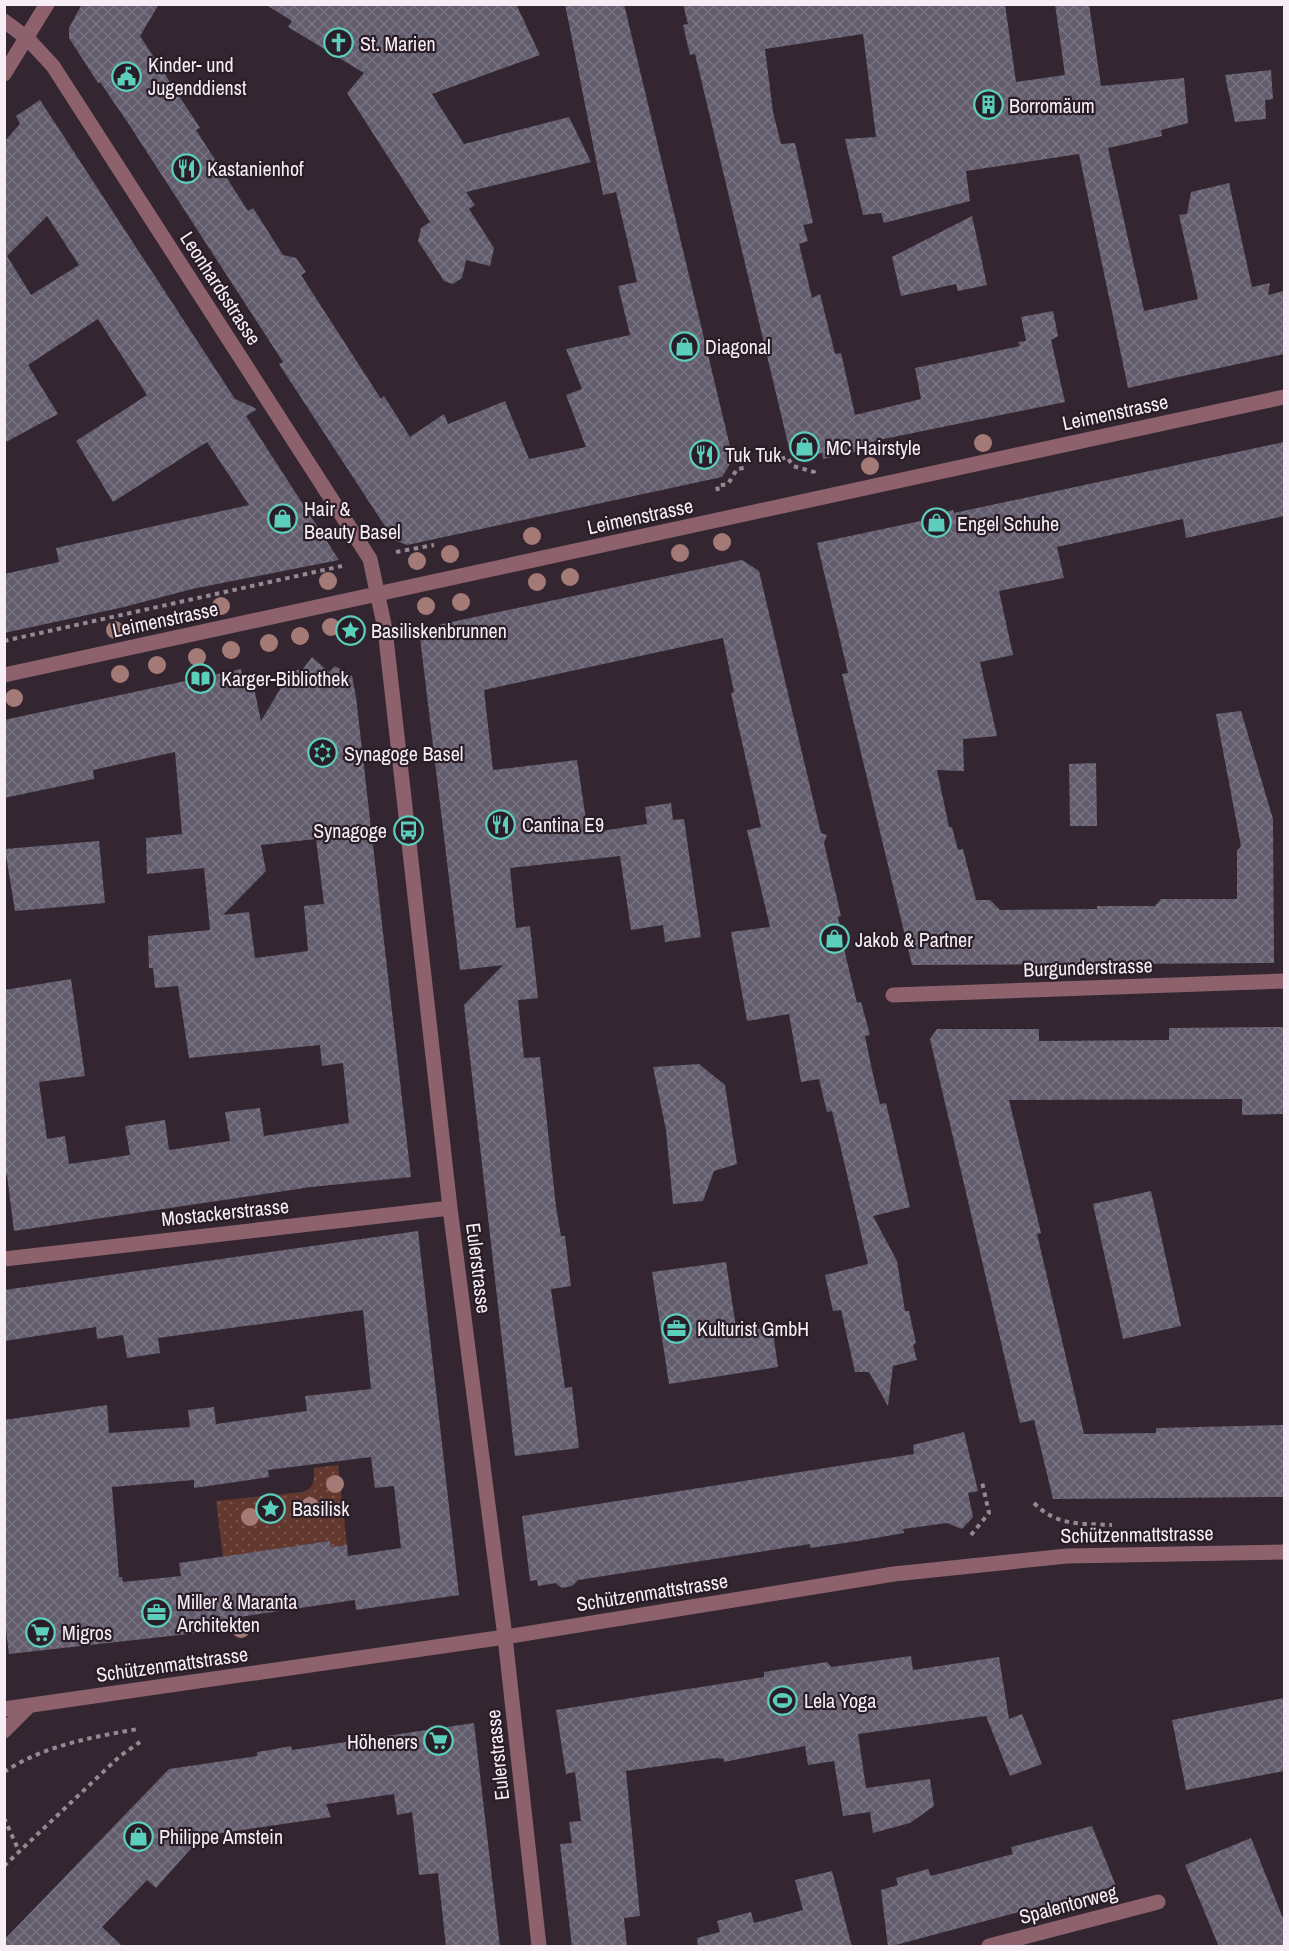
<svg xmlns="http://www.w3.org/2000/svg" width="1289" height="1951" font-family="'Archivo Narrow',sans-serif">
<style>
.garden{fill:url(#garden-dots)}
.building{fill:url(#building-cross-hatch);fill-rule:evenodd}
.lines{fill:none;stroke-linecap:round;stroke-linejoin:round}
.path{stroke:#958a93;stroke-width:4;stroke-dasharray:4.5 4.5;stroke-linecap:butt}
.minor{stroke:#8e626d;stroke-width:15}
.tree{fill:#a37a76}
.labels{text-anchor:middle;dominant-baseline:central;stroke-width:4.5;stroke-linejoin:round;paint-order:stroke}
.poi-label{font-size:20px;fill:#f7eef5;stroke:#291d27;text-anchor:start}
.street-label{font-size:20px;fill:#f7eef5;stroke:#291d27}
</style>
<defs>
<pattern id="garden-dots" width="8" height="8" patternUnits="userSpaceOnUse" patternTransform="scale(1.5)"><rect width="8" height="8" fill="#63382e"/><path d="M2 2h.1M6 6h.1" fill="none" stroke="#7a554d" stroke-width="1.8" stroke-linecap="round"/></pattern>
<pattern id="building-cross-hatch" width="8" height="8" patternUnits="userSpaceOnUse" patternTransform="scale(1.5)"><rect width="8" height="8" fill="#625c6c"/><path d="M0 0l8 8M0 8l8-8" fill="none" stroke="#797482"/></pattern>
</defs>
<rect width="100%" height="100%" fill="#332631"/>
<path class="garden" d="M 338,1465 L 347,1545 L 331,1547 L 330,1541 L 223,1557 L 216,1501 L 303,1492 C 315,1488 314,1479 314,1468 Z"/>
<path class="building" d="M 82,4 L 159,4 L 140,36 L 200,128 L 196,130 L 248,211 L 253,208 L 283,255 L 296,258 L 306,272 L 301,275 L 381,399 L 384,396 L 410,437 L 444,414 L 448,424 L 505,401 L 529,459 L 586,447 L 566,395 L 582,389 L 566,349 L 630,335 L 618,286 L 637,282 L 616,192 L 603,195 L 565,4 L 624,4 L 733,459 L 722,477 L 407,545 L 394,540 L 279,364 L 283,362 L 128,123 L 100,82 L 98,83 L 69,38 L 69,28 Z
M 265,4 L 516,4 L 540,55 L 432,94 L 464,144 L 569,117 L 591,162 L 466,192 L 475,205 L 469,209 L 494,248 L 490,266 L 466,260 L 462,278 L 453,284 L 444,281 L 418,241 L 421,228 L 430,222 L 347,93 L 364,73 L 288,27 L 292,21 Z
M 683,4 L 1005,4 L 1016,82 L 1065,75 L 1055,4 L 1089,4 L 1101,86 L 1184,78 L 1188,123 L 1161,130 L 1162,136 L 1108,148 L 1144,311 L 1198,299 L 1179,215 L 1187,214 L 1191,192 L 1229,183 L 1252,287 L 1270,283 L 1268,295 L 1284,291 L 1284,354 L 1128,388 L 1079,154 L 966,171 L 970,201 L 884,223 L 881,213 L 863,215 L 845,139 L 876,137 L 863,34 L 765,49 L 773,112 L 781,144 L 795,143 L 813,223 L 803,225 L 808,241 L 799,244 L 812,298 L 820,294 L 835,354 L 841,353 L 855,415 L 921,399 L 915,368 L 1020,346 L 1018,342 L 1026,341 L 1021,317 L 1053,311 L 1058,336 L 1051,340 L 1065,402 L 874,441 L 876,447 L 823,459 L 822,453 L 800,458 L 790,452 L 695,54 L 690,55 L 686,38 L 683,25 L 688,24 Z
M 1271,70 L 1273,99 L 1265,100 L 1266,119 L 1235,122 L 1225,75 Z
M 40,100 L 235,399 L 257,409 L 246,416 L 339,560 L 192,589 L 124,607 L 4,633 L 4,574 L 59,562 L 56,548 L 249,505 L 207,442 L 113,502 L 76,441 L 147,395 L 98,319 L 28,365 L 58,414 L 4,443 L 4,142 L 20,124 L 16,116 ZM 47,216 L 79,265 L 31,295 L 7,256 Z
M 972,216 L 987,285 L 958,291 L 956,284 L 901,296 L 892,257 Z
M 1284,442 L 1284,516 L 1186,538 L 1183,519 L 1057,547 L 1064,578 L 999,591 L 1013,655 L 980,662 L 997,736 L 963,739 L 964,771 L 937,770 L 949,827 L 952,827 L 958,850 L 963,849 L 976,900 L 990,900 L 1000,910 L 1097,909 L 1097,906 L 1155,906 L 1161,899 L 1237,899 L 1237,851 L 1241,846 L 1216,714 L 1241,711 L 1273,819 L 1274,963 L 912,965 L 842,674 L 848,673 L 817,543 L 925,520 L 925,516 L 953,510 L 954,513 Z
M 742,560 L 759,571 L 821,833 L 827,835 L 824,843 L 841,916 L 838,917 L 845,953 L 857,1003 L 861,1002 L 870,1035 L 865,1036 L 872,1070 L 880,1104 L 886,1103 L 910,1207 L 873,1216 L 897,1261 L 905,1311 L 909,1311 L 916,1343 L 913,1345 L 917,1360 L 893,1366 L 888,1406 L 869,1372 L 855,1372 L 841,1310 L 833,1311 L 825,1275 L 868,1264 L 832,1111 L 827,1112 L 819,1079 L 801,1082 L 789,1014 L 747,1021 L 731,932 L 770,927 L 747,830 L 761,827 L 731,693 L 734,692 L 723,638 L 484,690 L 493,770 L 577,760 L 588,833 L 647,824 L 645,807 L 671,803 L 673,820 L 684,819 L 701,937 L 665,942 L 663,925 L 631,930 L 620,856 L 510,868 L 516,928 L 530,926 L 538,998 L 518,1000 L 524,1058 L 540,1057 L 556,1207 L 561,1236 L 565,1236 L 571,1286 L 551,1289 L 565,1388 L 572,1387 L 579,1448 L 515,1456 L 464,1005 L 503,965 L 460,970 L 419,629 Z
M 312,657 L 329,672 L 335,666 L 352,676 L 356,697 L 411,1177 L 311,1187 L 14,1231 L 7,1175 L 4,1175 L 4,990 L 71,979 L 85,1076 L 39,1082 L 47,1139 L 65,1136 L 69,1164 L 130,1155 L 125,1126 L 165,1120 L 169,1150 L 230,1141 L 225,1112 L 260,1108 L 264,1136 L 349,1123 L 343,1063 L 322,1066 L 320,1045 L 189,1058 L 178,986 L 155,988 L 153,968 L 149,968 L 148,936 L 210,930 L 204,868 L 147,874 L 146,838 L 182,834 L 175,752 L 93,770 L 94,779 L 4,798 L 4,720 L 241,669 L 242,676 L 251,674 L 261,721 L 291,671 L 303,669 ZM 316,839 L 324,904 L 304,906 L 308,951 L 255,958 L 249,912 L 223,915 L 266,871 L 261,845 Z
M 1096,763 L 1097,826 L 1070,826 L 1069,764 Z
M 99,841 L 105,903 L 15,911 L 5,849 Z
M 1284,1027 L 1284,1114 L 1242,1115 L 1242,1099 L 1009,1100 L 1041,1233 L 1037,1234 L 1084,1434 L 1156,1433 L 1156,1428 L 1284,1425 L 1284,1497 L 1053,1499 L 1034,1420 L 1020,1423 L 930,1039 L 937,1029 L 1039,1029 L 1039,1041 L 1169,1040 L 1169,1028 Z
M 699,1064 L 725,1085 L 737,1164 L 714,1171 L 703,1201 L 673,1204 L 666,1130 L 653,1067 Z
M 1151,1191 L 1181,1326 L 1123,1339 L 1093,1204 Z
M 418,1231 L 459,1595 L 356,1610 L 355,1600 L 205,1622 L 206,1632 L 9,1654 L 4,1614 L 4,1420 L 107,1405 L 109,1433 L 190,1427 L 188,1410 L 214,1407 L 216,1424 L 307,1411 L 305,1396 L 371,1389 L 363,1310 L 158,1338 L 160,1353 L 127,1358 L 123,1335 L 97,1339 L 96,1327 L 4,1341 L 4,1290 ZM 371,1457 L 375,1488 L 394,1486 L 401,1548 L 348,1556 L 347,1545 L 331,1547 L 330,1541 L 179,1563 L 181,1576 L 123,1582 L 122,1577 L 119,1577 L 112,1487 L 194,1480 L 194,1488 L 269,1477 L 268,1470 Z
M 726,1262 L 737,1334 L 772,1326 L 778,1367 L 669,1384 L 652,1272 Z
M 964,1432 L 978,1491 L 968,1493 L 973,1517 L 962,1529 L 947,1523 L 903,1529 L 904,1533 L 858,1541 L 810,1548 L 810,1544 L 578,1580 L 572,1586 L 562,1588 L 555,1583 L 538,1586 L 537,1580 L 530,1581 L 522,1516 L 914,1454 L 913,1445 Z
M 911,1656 L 913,1670 L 999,1657 L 1009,1719 L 1022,1714 L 1042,1764 L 1010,1776 L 986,1716 L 858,1734 L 866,1788 L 930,1779 L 934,1806 L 910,1823 L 873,1833 L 870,1812 L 843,1816 L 834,1761 L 808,1765 L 805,1746 L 724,1762 L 724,1759 L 717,1758 L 626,1771 L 640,1916 L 624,1918 L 627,1947 L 572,1947 L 560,1844 L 572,1843 L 569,1822 L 581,1821 L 575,1772 L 566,1774 L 556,1710 L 764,1677 L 764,1672 L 827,1662 L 831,1667 Z
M 1284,1698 L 1284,1771 L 1186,1790 L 1172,1720 Z
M 474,1723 L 500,1947 L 446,1947 L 438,1873 L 419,1875 L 412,1812 L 397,1815 L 394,1794 L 326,1804 L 331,1817 L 202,1836 L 156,1888 L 147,1880 L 102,1927 L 123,1947 L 4,1947 L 4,1940 L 169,1769 L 257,1756 L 257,1752 L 270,1750 L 291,1746 L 292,1750 Z
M 1092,1826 L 1116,1886 L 888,1947 L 881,1890 L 898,1885 L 896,1878 L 928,1869 L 931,1876 L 1013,1854 L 1011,1847 Z
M 1251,1838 L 1284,1921 L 1284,1947 L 1219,1947 L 1185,1865 Z
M 832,1871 L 852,1947 L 698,1947 L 697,1938 L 720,1932 L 717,1921 L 751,1912 L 754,1923 L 803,1910 L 795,1880 Z"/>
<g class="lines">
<path class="path" d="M 781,459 L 787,457 L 793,466 L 814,472 L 815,475
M 718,491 L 717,486 L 728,484 L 737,469 L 744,468
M 396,552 L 434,545
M 4,641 L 342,566
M 1034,1503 C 1058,1527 1080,1523 1112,1525
M 971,1535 L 989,1513 L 982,1482
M 4,1772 C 43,1746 92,1737 138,1729
M 4,1818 L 19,1851
M 4,1866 L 120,1756 L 140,1742"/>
<path class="minor" d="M 4,21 L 27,38 L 53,66 L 370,559 L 385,629 L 450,1208 L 505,1637 L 539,1946
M 4,74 L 47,4
M 4,675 L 1284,397
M 893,995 L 1284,981
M 4,1259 L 450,1208
M 4,1709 L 505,1637 L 894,1574 L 1067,1556 L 1284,1552
M 4,1731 L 30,1705
M 989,1946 L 1158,1902"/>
</g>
<g class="tree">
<circle cx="983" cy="443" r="9"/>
<circle cx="870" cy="466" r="9"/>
<circle cx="532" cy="536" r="9"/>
<circle cx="722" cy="542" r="9"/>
<circle cx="680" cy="553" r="9"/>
<circle cx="450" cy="554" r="9"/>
<circle cx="417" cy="561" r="9"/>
<circle cx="570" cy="577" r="9"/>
<circle cx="328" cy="581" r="9"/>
<circle cx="537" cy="582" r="9"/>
<circle cx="461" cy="602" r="9"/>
<circle cx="221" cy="606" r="9"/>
<circle cx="426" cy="606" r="9"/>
<circle cx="331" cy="627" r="9"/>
<circle cx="115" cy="630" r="9"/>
<circle cx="300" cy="636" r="9"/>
<circle cx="269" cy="643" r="9"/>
<circle cx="231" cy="650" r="9"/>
<circle cx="197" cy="657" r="9"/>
<circle cx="157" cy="665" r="9"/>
<circle cx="120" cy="674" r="9"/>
<circle cx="14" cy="698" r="9"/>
<circle cx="335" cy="1484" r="9"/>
<circle cx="310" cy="1506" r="9"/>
<circle cx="250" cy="1517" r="9"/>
<circle cx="241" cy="1629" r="9"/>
</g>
<defs>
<symbol id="church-ring" viewBox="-11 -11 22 22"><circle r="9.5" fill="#291d27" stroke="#5bcebc" stroke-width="1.5"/><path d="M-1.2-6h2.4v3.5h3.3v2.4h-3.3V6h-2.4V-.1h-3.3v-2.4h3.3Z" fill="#5bcebc"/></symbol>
<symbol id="civic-ring" viewBox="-11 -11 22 22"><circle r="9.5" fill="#291d27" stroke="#5bcebc" stroke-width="1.5"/><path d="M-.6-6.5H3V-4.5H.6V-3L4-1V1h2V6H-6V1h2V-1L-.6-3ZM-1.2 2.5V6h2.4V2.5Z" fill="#5bcebc"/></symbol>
<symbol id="building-ring" viewBox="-11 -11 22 22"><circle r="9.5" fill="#291d27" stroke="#5bcebc" stroke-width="1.5"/><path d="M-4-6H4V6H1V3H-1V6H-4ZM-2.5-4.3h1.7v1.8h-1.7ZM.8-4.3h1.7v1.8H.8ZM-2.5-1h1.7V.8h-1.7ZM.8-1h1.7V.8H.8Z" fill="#5bcebc"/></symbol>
<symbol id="restaurant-ring" viewBox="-11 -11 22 22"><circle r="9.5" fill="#291d27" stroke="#5bcebc" stroke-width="1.5"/><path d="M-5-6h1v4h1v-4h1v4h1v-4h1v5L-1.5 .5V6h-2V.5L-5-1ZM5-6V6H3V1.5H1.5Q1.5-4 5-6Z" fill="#5bcebc"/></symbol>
<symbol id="shop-ring" viewBox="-11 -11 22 22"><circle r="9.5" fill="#291d27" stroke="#5bcebc" stroke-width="1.5"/><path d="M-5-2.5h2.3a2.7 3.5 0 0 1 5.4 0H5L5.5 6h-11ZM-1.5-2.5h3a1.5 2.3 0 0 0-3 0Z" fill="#5bcebc"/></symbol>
<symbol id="sight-ring" viewBox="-11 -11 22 22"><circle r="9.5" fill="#291d27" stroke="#5bcebc" stroke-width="1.5"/><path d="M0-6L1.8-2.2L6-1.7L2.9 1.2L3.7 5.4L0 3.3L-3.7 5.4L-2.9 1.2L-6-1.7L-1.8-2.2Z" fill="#5bcebc"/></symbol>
<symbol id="library-ring" viewBox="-11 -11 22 22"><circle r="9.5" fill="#291d27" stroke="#5bcebc" stroke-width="1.5"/><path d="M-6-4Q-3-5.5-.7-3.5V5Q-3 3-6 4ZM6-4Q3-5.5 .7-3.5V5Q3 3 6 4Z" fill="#5bcebc"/></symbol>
<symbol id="synagogue-ring" viewBox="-11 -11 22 22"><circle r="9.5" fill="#291d27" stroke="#5bcebc" stroke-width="1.5"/><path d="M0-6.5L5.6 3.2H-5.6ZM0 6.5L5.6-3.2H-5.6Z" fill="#5bcebc"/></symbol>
<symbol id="bus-ring" viewBox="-11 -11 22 22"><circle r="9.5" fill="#291d27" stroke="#5bcebc" stroke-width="1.5"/><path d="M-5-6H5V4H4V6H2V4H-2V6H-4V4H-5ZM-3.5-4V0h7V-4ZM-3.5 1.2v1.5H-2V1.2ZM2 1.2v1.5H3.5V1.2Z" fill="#5bcebc"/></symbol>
<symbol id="office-ring" viewBox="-11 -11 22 22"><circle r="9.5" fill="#291d27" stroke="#5bcebc" stroke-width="1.5"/><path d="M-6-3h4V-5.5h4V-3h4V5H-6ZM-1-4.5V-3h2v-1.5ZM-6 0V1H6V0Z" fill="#5bcebc"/></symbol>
<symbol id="supermarket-ring" viewBox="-11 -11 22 22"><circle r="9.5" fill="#291d27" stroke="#5bcebc" stroke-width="1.5"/><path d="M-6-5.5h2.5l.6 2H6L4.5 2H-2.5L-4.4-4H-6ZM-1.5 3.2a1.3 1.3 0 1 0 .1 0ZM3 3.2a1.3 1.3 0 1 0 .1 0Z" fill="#5bcebc"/></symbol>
<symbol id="stadium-ring" viewBox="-11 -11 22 22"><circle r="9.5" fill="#291d27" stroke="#5bcebc" stroke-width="1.5"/><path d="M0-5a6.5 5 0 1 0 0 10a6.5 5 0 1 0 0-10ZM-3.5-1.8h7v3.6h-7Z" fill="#5bcebc"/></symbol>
</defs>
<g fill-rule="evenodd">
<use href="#church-ring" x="322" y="26" width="33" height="33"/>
<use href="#civic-ring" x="110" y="60" width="33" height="33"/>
<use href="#building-ring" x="972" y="88" width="33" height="33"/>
<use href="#restaurant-ring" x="170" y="152" width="33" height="33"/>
<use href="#shop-ring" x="668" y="330" width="33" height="33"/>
<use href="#shop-ring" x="788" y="430" width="33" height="33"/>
<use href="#restaurant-ring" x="688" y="438" width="33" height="33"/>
<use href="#shop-ring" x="266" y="502" width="33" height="33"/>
<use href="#shop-ring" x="920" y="506" width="33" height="33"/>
<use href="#sight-ring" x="334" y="614" width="33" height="33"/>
<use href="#library-ring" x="184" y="662" width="33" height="33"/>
<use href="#synagogue-ring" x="306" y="736" width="33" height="33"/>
<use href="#restaurant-ring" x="484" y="808" width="33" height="33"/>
<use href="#bus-ring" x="392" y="814" width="33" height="33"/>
<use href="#shop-ring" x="818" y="922" width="33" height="33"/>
<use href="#office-ring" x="660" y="1312" width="33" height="33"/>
<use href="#sight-ring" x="254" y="1492" width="33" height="33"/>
<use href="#office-ring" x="140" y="1596" width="33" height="33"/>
<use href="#supermarket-ring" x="24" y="1616" width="33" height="33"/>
<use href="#stadium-ring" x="766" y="1684" width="33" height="33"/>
<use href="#supermarket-ring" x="422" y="1724" width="33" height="33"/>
<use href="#shop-ring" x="122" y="1820" width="33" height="33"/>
</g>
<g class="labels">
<g class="poi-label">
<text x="360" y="43">St. Marien</text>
<text x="148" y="64">Kinder- und<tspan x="148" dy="23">Jugenddienst</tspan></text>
<text x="1009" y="105">Borromäum</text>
<text x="207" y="168">Kastanienhof</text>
<text x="705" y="346">Diagonal</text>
<text x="826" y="447">MC Hairstyle</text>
<text x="725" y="454">Tuk Tuk</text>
<text x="304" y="508">Hair &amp;<tspan x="304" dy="23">Beauty Basel</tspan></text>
<text x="957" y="523">Engel Schuhe</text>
<text x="371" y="630">Basiliskenbrunnen</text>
<text x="221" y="678">Karger-Bibliothek</text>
<text x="344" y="753">Synagoge Basel</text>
<text x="522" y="824">Cantina E9</text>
<text x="387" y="830" text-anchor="end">Synagoge</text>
<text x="855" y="939">Jakob &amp; Partner</text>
<text x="697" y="1328">Kulturist GmbH</text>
<text x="292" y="1508">Basilisk</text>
<text x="177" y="1601">Miller &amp; Maranta<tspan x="177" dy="23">Architekten</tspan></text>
<text x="62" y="1632">Migros</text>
<text x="804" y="1700">Lela Yoga</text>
<text x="418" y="1741" text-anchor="end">Höheners</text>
<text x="159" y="1836">Philippe Amstein</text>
</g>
<g class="street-label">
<text transform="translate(221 288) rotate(57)">Leonhardsstrasse</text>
<text transform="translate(1115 412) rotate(-12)">Leimenstrasse</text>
<text transform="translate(640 516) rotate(-12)">Leimenstrasse</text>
<text transform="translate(165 619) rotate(-12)">Leimenstrasse</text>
<text transform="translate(1088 967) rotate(-2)">Burgunderstrasse</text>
<text transform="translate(225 1212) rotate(-6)">Mostackerstrasse</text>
<text transform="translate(479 1268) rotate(83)">Eulerstrasse</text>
<text transform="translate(1137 1534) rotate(-1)">Schützenmattstrasse</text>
<text transform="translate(652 1592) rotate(-9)">Schützenmattstrasse</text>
<text transform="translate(172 1664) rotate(-8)">Schützenmattstrasse</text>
<text transform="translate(497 1755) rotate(-96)">Eulerstrasse</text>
<text transform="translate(1068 1904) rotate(-15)">Spalentorweg</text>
</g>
</g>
<rect width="1289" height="1951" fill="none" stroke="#f7eef5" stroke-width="12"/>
</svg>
